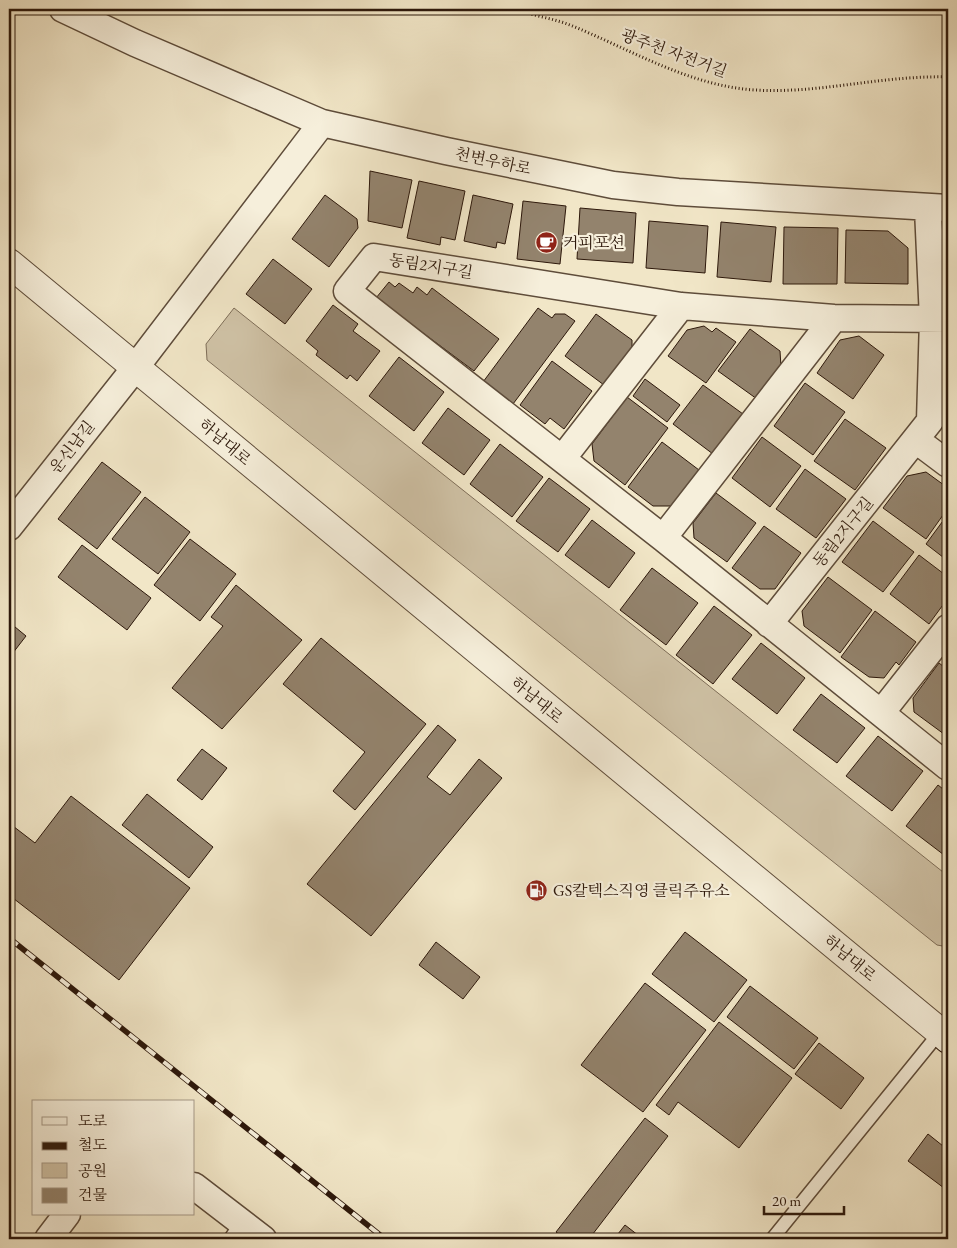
<svg xmlns="http://www.w3.org/2000/svg" width="957" height="1248" font-family="'EB Garamond','Noto Serif KR',serif">
<style>
.green{fill:#d0c3a7;stroke:#7e6e59}
.building{fill:#93836d;stroke:#2d180b}
.lines{fill:none;stroke-linecap:round;stroke-linejoin:round}
.service-casing{stroke:#5e4c3a;stroke-width:15}
.minor-casing{stroke:#5e4c3a;stroke-width:29}
.tertiary-casing{stroke:#5e4c3a;stroke-width:30}
.secondary-casing{stroke:#2d180b;stroke-width:30}
.path{stroke:#2d180b;stroke-width:3;stroke-dasharray:1 2.5;stroke-linecap:butt}
.service{stroke:#f6efdb;stroke-width:12}
.minor{stroke:#f6efdb;stroke-width:26}
.tertiary{stroke:#f6efdb;stroke-width:28}
.secondary{stroke:#f6efdb;stroke-width:28}
.rail-casing{stroke:#2d180b;stroke-width:5.5}
.rail{stroke:#f6efdb;stroke-width:4;stroke-dasharray:11;stroke-linecap:butt}
.labels{text-anchor:middle;dominant-baseline:central;stroke-width:4.5;stroke-linejoin:round;paint-order:stroke}
.street-label{font-size:16px;fill:#2d180b;stroke:#f6efdb}
.poi-label{font-size:16px;fill:#2d180b;stroke:#f6efdb;text-anchor:start}
</style>
<rect width="100%" height="100%" fill="#f1e6c7"/>
<filter id="stains"><feTurbulence type="fractalNoise" baseFrequency=".004" numOctaves="4"/><feColorMatrix values="0 0 0 0 .2 0 0 0 0 .09 0 0 0 0 .02 0 0 0 .5 -.17"/></filter>
<radialGradient id="worn" r=".72"><stop offset=".6" stop-color="#630" stop-opacity="0"/><stop offset="1" stop-color="#630" stop-opacity=".3"/></radialGradient>
<path class="green" d="M 234,308 L 948,876 L 948,947 L 937,945 L 207,360 L 206,344 Z"/>
<path class="building" d="M 370,171 L 412,180 L 402,228 L 368,221 Z
M 419,181 L 465,191 L 455,240 L 441,237 L 440,245 L 407,238 Z
M 325,195 L 357,219 L 358,228 L 329,267 L 292,239 Z
M 473,195 L 513,204 L 505,244 L 497,242 L 496,248 L 464,241 Z
M 523,201 L 566,206 L 560,264 L 517,259 Z
M 580,208 L 636,213 L 633,263 L 577,259 Z
M 649,221 L 708,226 L 705,273 L 646,268 Z
M 721,222 L 776,227 L 771,282 L 717,277 Z
M 784,227 L 838,228 L 837,284 L 783,284 Z
M 846,230 L 888,231 L 908,248 L 908,284 L 845,283 Z
M 273,259 L 312,289 L 285,324 L 246,294 Z
M 389,282 L 395,287 L 399,283 L 413,293 L 417,287 L 427,295 L 432,288 L 499,339 L 474,371 L 376,298 Z
M 333,305 L 358,324 L 353,331 L 380,351 L 357,381 L 350,375 L 347,379 L 316,355 L 318,351 L 306,341 Z
M 538,308 L 552,318 L 555,314 L 565,314 L 575,321 L 513,404 L 483,382 Z
M 596,314 L 632,340 L 632,348 L 604,385 L 565,356 Z
M 704,326 L 712,332 L 716,328 L 736,342 L 706,383 L 668,356 L 687,330 Z
M 750,329 L 780,351 L 781,367 L 757,399 L 718,371 Z
M 859,336 L 884,355 L 853,399 L 817,373 L 840,340 Z
M 399,357 L 444,392 L 414,431 L 369,396 Z
M 552,361 L 592,391 L 564,429 L 550,418 L 545,424 L 520,405 Z
M 645,379 L 680,405 L 667,422 L 633,396 Z
M 805,383 L 845,412 L 813,455 L 774,426 Z
M 703,385 L 743,414 L 713,454 L 673,424 Z
M 627,397 L 668,428 L 625,485 L 594,461 L 592,444 Z
M 448,408 L 490,440 L 464,475 L 422,443 Z
M 845,419 L 886,448 L 855,490 L 814,461 Z
M 762,437 L 801,466 L 770,507 L 732,478 Z
M 662,442 L 699,470 L 672,506 L 653,506 L 628,487 Z
M 500,444 L 543,477 L 512,517 L 470,484 Z
M 102,462 L 141,492 L 97,549 L 58,519 Z
M 805,469 L 846,499 L 816,538 L 776,509 Z
M 926,472 L 948,488 L 948,508 L 926,539 L 883,508 L 907,476 Z
M 549,478 L 590,509 L 558,552 L 516,521 Z
M 716,493 L 756,523 L 727,562 L 694,538 L 693,523 Z
M 145,497 L 190,532 L 158,574 L 112,539 Z
M 948,514 L 948,561 L 926,544 Z
M 592,520 L 635,553 L 609,588 L 565,555 Z
M 873,521 L 914,552 L 883,592 L 842,562 Z
M 764,526 L 801,553 L 775,589 L 760,589 L 732,568 Z
M 190,539 L 236,574 L 200,621 L 154,585 Z
M 82,545 L 151,598 L 127,630 L 58,577 Z
M 919,555 L 948,577 L 948,598 L 929,624 L 890,594 Z
M 652,568 L 698,603 L 666,645 L 620,610 Z
M 828,577 L 872,610 L 840,653 L 804,626 L 802,611 Z
M 236,585 L 302,640 L 222,729 L 172,688 L 223,626 L 211,617 Z
M 714,606 L 752,635 L 713,684 L 676,655 Z
M 875,611 L 916,642 L 899,665 L 896,662 L 884,678 L 869,677 L 841,657 Z
M 9,622 L 26,636 L 9,658 Z
M 321,638 L 426,724 L 355,810 L 333,791 L 365,752 L 283,684 Z
M 761,643 L 805,678 L 777,714 L 732,679 Z
M 939,663 L 948,670 L 948,737 L 914,712 L 913,698 Z
M 821,694 L 865,728 L 837,763 L 793,730 Z
M 438,725 L 456,740 L 427,777 L 450,795 L 479,759 L 502,778 L 371,936 L 307,884 Z
M 878,736 L 923,771 L 892,811 L 846,776 Z
M 202,749 L 227,768 L 202,800 L 177,780 Z
M 938,785 L 948,793 L 948,858 L 906,826 Z
M 147,794 L 213,847 L 189,878 L 122,825 Z
M 71,796 L 190,888 L 119,980 L 9,895 L 9,823 L 35,843 Z
M 685,932 L 747,980 L 714,1022 L 652,974 Z
M 436,942 L 480,977 L 463,999 L 419,965 Z
M 645,983 L 706,1030 L 643,1112 L 581,1065 Z
M 750,986 L 818,1038 L 794,1069 L 727,1017 Z
M 719,1022 L 792,1078 L 739,1148 L 678,1102 L 669,1115 L 656,1105 Z
M 819,1043 L 864,1078 L 841,1109 L 795,1074 Z
M 645,1118 L 668,1136 L 589,1239 L 565,1239 L 556,1232 Z
M 928,1134 L 948,1150 L 948,1191 L 908,1161 Z
M 625,1225 L 643,1239 L 614,1239 Z"/>
<g class="lines">
<defs>
<path id="service" d="M 230,1239 L 241,1223
M 772,1239 L 940,1032"/>
<path id="minor" d="M 63,9 L 135,43 L 322,123 L 446,151 L 613,185 L 678,192 L 948,208
M 948,319 L 834,318 L 681,306 L 374,257 L 347,291 L 663,538 L 948,767
M 916,440 L 948,464
M 562,459 L 681,306
M 9,527 L 135,368 L 322,123
M 663,538 L 834,318
M 769,624 L 930,421 L 933,319 L 928,209
M 881,713 L 948,628
M 194,1186 L 263,1239
M 48,1239 L 67,1214"/>
<path id="tertiary" d="M 9,263 L 940,1032"/>
<path id="secondary" d="M 940,1032 L 948,1039"/>
</defs>
<use href="#service" class="service-casing"/>
<use href="#minor" class="minor-casing"/>
<use href="#tertiary" class="tertiary-casing"/>
<use href="#secondary" class="secondary-casing"/>
<path class="path" d="M 515,9 C 533,16 552,18 570,25 C 630,49 689,86 755,90 C 820,94 882,75 948,77"/>
<use href="#service" class="service"/>
<use href="#minor" class="minor"/>
<use href="#tertiary" class="tertiary"/>
<use href="#secondary" class="secondary"/>
<defs>
<path id="rail" d="M 9,938 L 385,1239"/>
</defs>
<use href="#rail" class="rail-casing"/>
<use href="#rail" class="rail"/>
</g>
<defs>
<symbol id="cafe-disc" viewBox="-11 -11 22 22"><circle r="9.5" fill="#8f2418" stroke="#f6efdb"/><path d="M-5.5-4.5H6V0H3Q3 3.5 0 3.5H-2.5Q-5.5 3.5-5.5 0ZM3-3.2v2h1.7v-2ZM-6 4.5H4V6H-6Z" fill="#fff"/></symbol>
<symbol id="fuel-disc" viewBox="-11 -11 22 22"><circle r="9.5" fill="#8f2418" stroke="#f6efdb"/><path d="M-5.5-6h7V0h2V4h1.3V-2.5L3-4.5l.8-.8L6-3V5H2.5V1h-1V6h-7ZM-4.2-4.7v3.2H.2V-4.7Z" fill="#fff"/></symbol>
</defs>
<g fill-rule="evenodd">
<use href="#cafe-disc" x="534" y="230" width="25" height="25"/>
<use href="#fuel-disc" x="524" y="878" width="25" height="25"/>
</g>
<g class="labels">
<g class="street-label">
<text transform="translate(674 53) rotate(20)">광주천 자전거길</text>
<text transform="translate(493 161) rotate(12)">천변우하로</text>
<text transform="translate(431 266) rotate(9)">동림2지구길</text>
<text transform="translate(225 442) rotate(40)">하남대로</text>
<text transform="translate(72 447) rotate(-52)">운신남길</text>
<text transform="translate(843 532) rotate(-51)">동림2지구길</text>
<text transform="translate(537 700) rotate(40)">하남대로</text>
<text transform="translate(850 958) rotate(40)">하남대로</text>
</g>
<g class="poi-label">
<text x="563" y="242">커피포션</text>
<text x="553" y="890">GS칼텍스직영 클릭주유소</text>
</g>
</g>
<rect width="957" height="1248" fill="none" stroke="#f1e6c7" stroke-width="30"/>
<rect x="10" y="10" width="937" height="1228" fill="none" stroke="#2d180b" stroke-width="2.5"/>
<rect x="15" y="15" width="927" height="1218" fill="none" stroke="#2d180b"/>
<rect x="32" y="1100" width="162" height="115" fill="#f6efdb" stroke="#a69988"/>
<rect x="42" y="1117" width="25" height="8" fill="#f6efdb" stroke="#a69988"/>
<text x="78" y="1126" font-size="15" fill="#2d180b">도로</text>
<rect x="42" y="1142" width="25" height="8" fill="#2d180b" stroke="#a69988"/>
<text x="78" y="1150" font-size="15" fill="#2d180b">철도</text>
<rect x="42" y="1163" width="25" height="15" fill="#d0c3a7" stroke="#a69988"/>
<text x="78" y="1176" font-size="15" fill="#2d180b">공원</text>
<rect x="42" y="1188" width="25" height="15" fill="#93836d" stroke="#a69988"/>
<text x="78" y="1200" font-size="15" fill="#2d180b">건물</text>
<path d="M764 1206v8h80v-8" fill="none" stroke="#2d180b" stroke-width="2.5"/>
<text x="772" y="1206" font-size="15" fill="#2d180b" stroke="#f6efdb" stroke-width="4" paint-order="stroke">20 m</text>
<rect width="100%" height="100%" filter="url(#stains)"/>
<rect width="100%" height="100%" fill="url(#worn)"/>
</svg>
